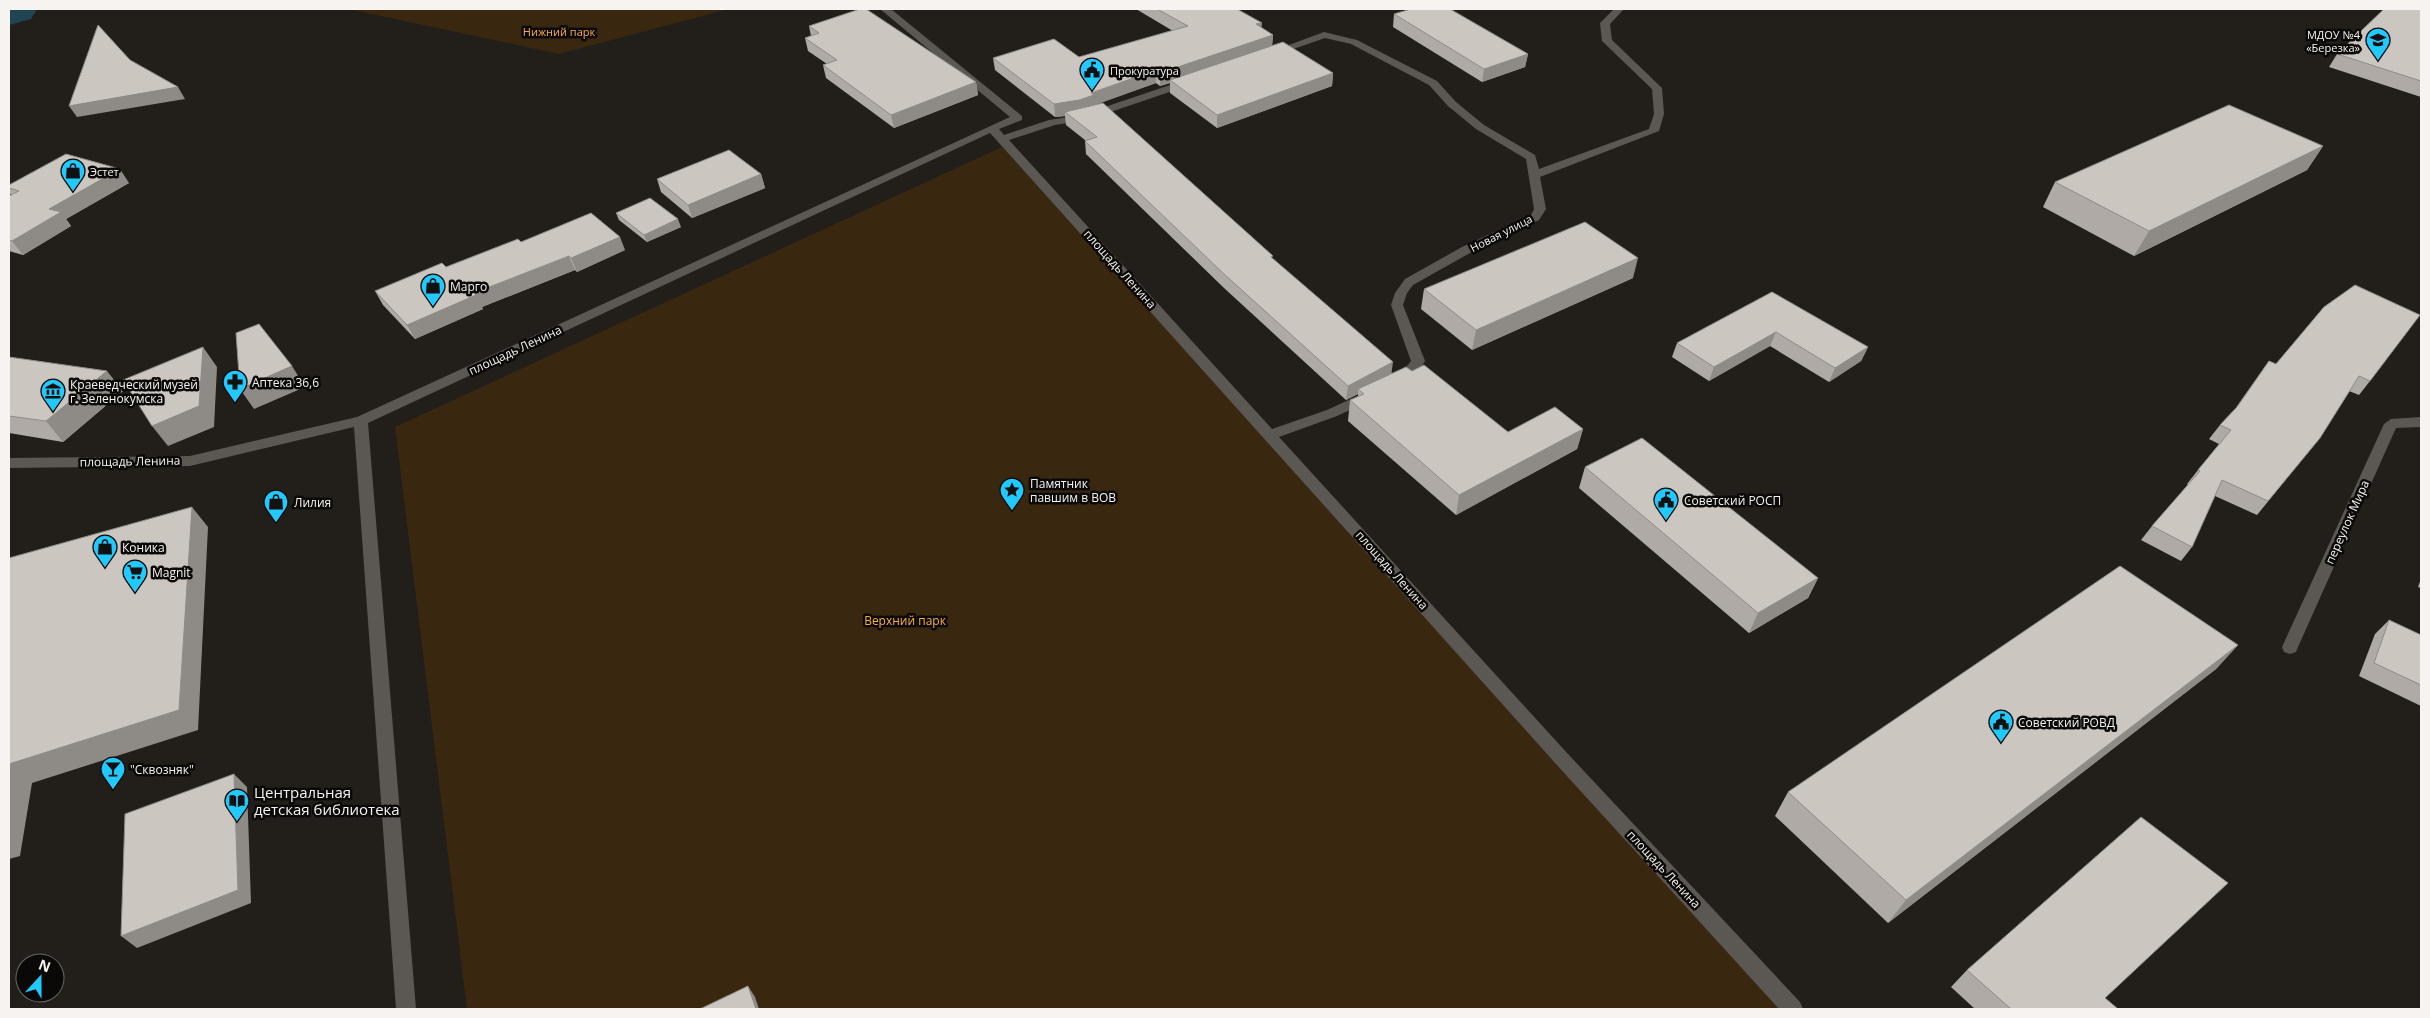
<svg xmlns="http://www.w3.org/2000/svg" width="2430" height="1018" font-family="'Open Sans',sans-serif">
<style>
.green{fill:#39270f}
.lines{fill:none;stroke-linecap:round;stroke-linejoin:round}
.river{fill:#1f4452;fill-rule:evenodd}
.minor{fill:#5b5752;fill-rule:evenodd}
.wall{fill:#afaaa5}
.shaded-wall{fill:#8e8b86}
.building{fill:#cbc6c0;stroke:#8e8b86}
.labels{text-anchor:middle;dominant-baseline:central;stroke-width:5;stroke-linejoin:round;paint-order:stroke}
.far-park-label{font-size:11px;fill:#fdaf3c;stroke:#0b0907}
.far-poi-label{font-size:11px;fill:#f6f3f0;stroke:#0b0907;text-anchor:start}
.far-street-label{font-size:11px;fill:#f6f3f0;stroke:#0b0907}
.street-label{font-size:12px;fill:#f6f3f0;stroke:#0b0907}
.poi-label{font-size:12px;fill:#f6f3f0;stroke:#0b0907;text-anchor:start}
.park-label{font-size:12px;fill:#fdaf3c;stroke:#0b0907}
.near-poi-label{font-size:15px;fill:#f6f3f0;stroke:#0b0907;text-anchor:start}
</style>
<rect width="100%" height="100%" fill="#221f1b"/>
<path class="green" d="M 348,9 L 729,9 L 559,54 Z
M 1002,147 L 1780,1009 L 467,1009 L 395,427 Z"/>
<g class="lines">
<path class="river" d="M 9,9 L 37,9 L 31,19 L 9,25 Z"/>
<path class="minor" d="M 880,9 L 891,9 L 1022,116 L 1022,120 L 999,129 L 1004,135 L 1049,120 L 1081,115 L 1185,80 L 1193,80 L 1193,84 L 1087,120 L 1055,125 L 1009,140 L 1272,429 L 1327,410 L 1364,393 L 1374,393 L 1376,396 L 1374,399 L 1337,416 L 1279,437 L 1568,754 L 1800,1002 L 1803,1009 L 1779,1009 L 1556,764 L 990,133 L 368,423 L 416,1009 L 396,1009 L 354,427 L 190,466 L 9,468 L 9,458 L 190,456 L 357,417 L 1010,117 Z
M 1614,9 L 1624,9 L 1610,24 L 1612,40 L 1662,88 L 1664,114 L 1659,131 L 1540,177 L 1546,209 L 1539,220 L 1470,253 L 1413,285 L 1407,293 L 1403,305 L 1425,361 C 1418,372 1406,390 1391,386 L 1389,383 C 1396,374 1405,370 1411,361 L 1391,305 L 1395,293 L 1405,279 L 1462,247 L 1531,215 L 1534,209 L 1526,159 L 1476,129 L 1448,106 L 1429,85 L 1351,44 L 1325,38 L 1276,55 L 1272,56 L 1267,53 L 1324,32 L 1357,40 L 1437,81 L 1456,102 L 1484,125 L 1535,155 L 1539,169 L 1649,129 L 1654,114 L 1652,89 L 1602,41 L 1600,23 Z
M 2421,417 L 2421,427 L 2396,428 L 2298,647 L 2296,652 L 2290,654 L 2284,652 L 2282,647 L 2384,424 L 2391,419 Z"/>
</g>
<path class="wall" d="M 1136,9 L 1237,9 L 1262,28 L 1273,35 L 1272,45 L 1333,73 L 1332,86 L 1217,128 L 1170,93 L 1170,83 L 1160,86 L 1156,83 L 1097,104 L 1273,259 L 1392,373 L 1412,371 L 1508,432 L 1583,429 L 1577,449 L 1456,515 L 1348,421 L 1350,400 L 1358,397 L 1358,394 L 1346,400 L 1224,288 L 1086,154 L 1085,141 L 1085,140 L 1066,125 L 1065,116 L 1055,117 L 995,70 L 993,58 L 1079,57 L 1173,31 Z
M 2421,9 L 2421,97 L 2329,67 L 2337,54 Z
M 1394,14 L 1528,54 L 1525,67 L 1482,82 L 1393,27 Z
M 809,26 L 976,82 L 978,95 L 894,128 L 826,78 L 823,65 L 827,64 L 808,51 L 805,38 L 811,36 Z
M 2323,146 L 2307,170 L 2134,256 L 2043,207 L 2055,182 Z
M 761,174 L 765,188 L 692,218 L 661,192 L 657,179 Z
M 129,183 L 66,219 L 71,226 L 23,255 L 9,251 L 9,196 L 11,195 L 9,192 L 9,185 Z
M 616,213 L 681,227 L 647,242 L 619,220 Z
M 521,242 L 625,250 L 577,272 L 575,270 L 482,307 L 483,309 L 415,339 L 383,305 L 375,291 Z
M 1633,278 L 1472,350 L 1421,309 L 1424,289 Z
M 1772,292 L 1868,347 L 1861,361 L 1829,382 L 1770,346 L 1709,381 L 1672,357 L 1677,343 Z
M 2324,307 L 2370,381 L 2359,395 L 2349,391 L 2320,438 L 2257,515 L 2215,496 L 2192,547 L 2181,561 L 2141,540 L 2152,526 L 2188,485 L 2187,484 L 2198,470 L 2219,444 L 2209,439 L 2220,425 L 2235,409 L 2269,361 L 2276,364 Z
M 9,357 L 123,391 L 63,442 L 9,433 Z
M 1585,467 L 1818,578 L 1808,598 L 1749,633 L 1579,488 Z
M 2421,579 L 2421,588 L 2418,587 Z
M 2389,620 L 2421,635 L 2421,706 L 2359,676 L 2375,634 Z
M 2238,645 L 2216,669 L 1888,923 L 1775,816 L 1788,792 Z
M 1967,970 L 2105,998 L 2118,1009 L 1975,1009 L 1951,987 Z"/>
<path class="shaded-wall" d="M 1262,23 L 1261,35 L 1256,24 Z
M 1273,35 L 1272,48 L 1170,80 L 1170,83 L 1160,86 L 1160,73 Z
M 1528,54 L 1525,67 L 1482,82 L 1484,69 Z
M 1156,70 L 1156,83 L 1095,105 L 1065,112 L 1065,116 L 1055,117 L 1054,104 L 1091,93 Z
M 1333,73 L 1332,86 L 1217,128 L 1217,115 Z
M 976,82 L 978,95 L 894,128 L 891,115 Z
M 178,87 L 185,99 L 77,117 L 69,106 Z
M 2323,146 L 2307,170 L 2134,256 L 2149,231 Z
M 120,169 L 129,183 L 66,219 L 71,226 L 23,255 L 12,241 L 49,209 Z
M 761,174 L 765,188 L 692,218 L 688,205 Z
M 678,219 L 681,227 L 647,242 L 644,235 Z
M 620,237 L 625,250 L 577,272 L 571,258 Z
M 569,256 L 575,270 L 482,307 L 483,309 L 415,339 L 407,325 L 474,293 Z
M 1638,258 L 1633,278 L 1472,350 L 1476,330 Z
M 1776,332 L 1770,346 L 1709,381 L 1714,367 Z
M 203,347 L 217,367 L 214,427 L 168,446 L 152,426 Z
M 1868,347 L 1861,361 L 1829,382 L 1835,368 Z
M 1393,362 L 1391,376 L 1358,389 L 1358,394 L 1346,400 L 1348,386 Z
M 292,366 L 305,387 L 254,409 L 240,389 Z
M 107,371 L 123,391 L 63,442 L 46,421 Z
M 1583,429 L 1577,449 L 1456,515 L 1459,495 Z
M 192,507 L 208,527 L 198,730 L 32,783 L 20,856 L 9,859 L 9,764 Z
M 1818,578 L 1808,598 L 1749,633 L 1758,613 Z
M 2238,645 L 2216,669 L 1888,923 L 1906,900 Z
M 234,774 L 247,787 L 251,903 L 137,948 L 121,936 Z
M 748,986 L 755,997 L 759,1009 L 756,1009 Z"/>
<path class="building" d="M 860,9 L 866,9 L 976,82 L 891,115 L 823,65 L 837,60 L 805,38 L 819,33 L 809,26 Z
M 1157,9 L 1237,9 L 1262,23 L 1256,24 L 1273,35 L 1160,73 L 1156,70 L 1091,93 L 1094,95 L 1079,100 L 1054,104 L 993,58 L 1054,39 L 1079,57 L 1188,26 Z
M 1411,9 L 1450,9 L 1528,54 L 1484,69 L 1394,14 Z
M 2384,9 L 2421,9 L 2421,81 L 2337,54 Z
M 98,25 L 130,60 L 178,87 L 69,106 Z
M 1283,42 L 1333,73 L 1217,115 L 1170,80 Z
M 1103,103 L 1273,256 L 1271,257 L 1393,362 L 1348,386 L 1224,274 L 1085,141 L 1097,137 L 1065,112 Z
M 2229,105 L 2323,146 L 2149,231 L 2055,182 Z
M 729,150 L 761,174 L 688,205 L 657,179 Z
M 66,154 L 120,169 L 49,209 L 61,212 L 12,241 L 9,240 L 9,196 L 19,191 L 9,188 L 9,185 Z
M 650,198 L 678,219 L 644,235 L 616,213 Z
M 591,213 L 620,237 L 571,258 L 569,256 L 474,293 L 476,295 L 407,325 L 375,291 L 442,263 L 446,267 L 518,239 L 521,242 Z
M 1585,222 L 1638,258 L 1476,330 L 1424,289 Z
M 2355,285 L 2420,315 L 2370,381 L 2359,376 L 2320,438 L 2268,501 L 2222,480 L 2192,547 L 2152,526 L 2200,471 L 2198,470 L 2231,430 L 2220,425 L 2237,407 L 2269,361 L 2276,364 L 2324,307 Z
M 1772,292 L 1868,347 L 1835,368 L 1776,332 L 1714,367 L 1677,343 Z
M 259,324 L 292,366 L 240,389 L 236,333 Z
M 203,347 L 199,406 L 152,426 L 123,380 Z
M 9,357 L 107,371 L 46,421 L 9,416 Z
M 1424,365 L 1508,432 L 1555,407 L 1583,429 L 1459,495 L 1350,400 L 1364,394 L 1358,389 L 1406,367 L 1412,371 Z
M 1642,438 L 1818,578 L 1758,613 L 1585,467 Z
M 192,507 L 179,710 L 9,764 L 9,766 L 9,558 Z
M 2120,566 L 2238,645 L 1906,900 L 1788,792 Z
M 2389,620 L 2421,635 L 2421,685 L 2374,663 Z
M 234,774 L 238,890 L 121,936 L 125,814 Z
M 2141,817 L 2228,883 L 2105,998 L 2118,1009 L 2011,1009 L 1967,970 Z
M 748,986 L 756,1009 L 700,1009 Z"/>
<defs>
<symbol id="school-pin" viewBox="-11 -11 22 30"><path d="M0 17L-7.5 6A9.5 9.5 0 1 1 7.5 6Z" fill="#22c9fd" stroke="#0b0907"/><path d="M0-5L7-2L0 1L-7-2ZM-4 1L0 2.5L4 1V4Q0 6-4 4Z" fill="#111"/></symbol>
<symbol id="civic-pin" viewBox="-11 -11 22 30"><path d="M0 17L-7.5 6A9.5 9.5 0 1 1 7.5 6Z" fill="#22c9fd" stroke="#0b0907"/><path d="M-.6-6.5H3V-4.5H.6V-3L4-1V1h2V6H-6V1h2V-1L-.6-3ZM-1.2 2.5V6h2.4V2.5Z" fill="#111"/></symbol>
<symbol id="shop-pin" viewBox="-11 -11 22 30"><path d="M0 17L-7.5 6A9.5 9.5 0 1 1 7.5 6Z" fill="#22c9fd" stroke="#0b0907"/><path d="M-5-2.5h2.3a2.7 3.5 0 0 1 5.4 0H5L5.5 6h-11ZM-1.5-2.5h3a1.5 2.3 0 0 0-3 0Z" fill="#111"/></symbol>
<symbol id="pharmacy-pin" viewBox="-11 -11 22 30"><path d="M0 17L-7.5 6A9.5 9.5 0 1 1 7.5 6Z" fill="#22c9fd" stroke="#0b0907"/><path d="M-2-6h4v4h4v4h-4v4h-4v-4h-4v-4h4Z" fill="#111"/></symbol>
<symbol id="museum-pin" viewBox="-11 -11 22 30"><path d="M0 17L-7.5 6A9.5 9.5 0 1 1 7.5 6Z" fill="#22c9fd" stroke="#0b0907"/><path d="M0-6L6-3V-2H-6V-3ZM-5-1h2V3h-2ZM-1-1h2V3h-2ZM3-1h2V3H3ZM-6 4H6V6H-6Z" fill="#111"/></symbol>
<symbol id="sight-pin" viewBox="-11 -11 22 30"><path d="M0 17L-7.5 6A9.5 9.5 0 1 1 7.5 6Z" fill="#22c9fd" stroke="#0b0907"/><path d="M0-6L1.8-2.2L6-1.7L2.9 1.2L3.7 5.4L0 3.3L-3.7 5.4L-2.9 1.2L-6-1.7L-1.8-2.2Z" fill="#111"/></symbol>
<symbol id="supermarket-pin" viewBox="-11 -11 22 30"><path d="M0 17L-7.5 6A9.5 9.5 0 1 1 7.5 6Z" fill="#22c9fd" stroke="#0b0907"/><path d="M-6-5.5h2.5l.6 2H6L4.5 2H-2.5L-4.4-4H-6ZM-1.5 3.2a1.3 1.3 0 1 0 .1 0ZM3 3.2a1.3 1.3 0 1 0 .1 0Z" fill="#111"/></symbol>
<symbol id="bar-pin" viewBox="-11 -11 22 30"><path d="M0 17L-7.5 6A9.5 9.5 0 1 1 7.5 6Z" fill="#22c9fd" stroke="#0b0907"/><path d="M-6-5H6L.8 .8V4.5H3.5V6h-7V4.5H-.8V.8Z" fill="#111"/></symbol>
<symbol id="library-pin" viewBox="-11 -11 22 30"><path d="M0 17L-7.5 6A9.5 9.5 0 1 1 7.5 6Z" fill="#22c9fd" stroke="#0b0907"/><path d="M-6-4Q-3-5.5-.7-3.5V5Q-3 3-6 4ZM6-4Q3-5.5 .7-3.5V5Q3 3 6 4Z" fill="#111"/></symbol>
</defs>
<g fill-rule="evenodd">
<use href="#school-pin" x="2364" y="26" width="28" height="38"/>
<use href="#civic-pin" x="1078" y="56" width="28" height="38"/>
<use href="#shop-pin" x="59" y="157" width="28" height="38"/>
<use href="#shop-pin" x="419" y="272" width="28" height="38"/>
<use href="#pharmacy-pin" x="221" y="368" width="28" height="38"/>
<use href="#museum-pin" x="39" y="377" width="28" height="38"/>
<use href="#sight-pin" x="998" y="476" width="28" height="38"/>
<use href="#civic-pin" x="1652" y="486" width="28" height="38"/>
<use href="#shop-pin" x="262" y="488" width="28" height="38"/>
<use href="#shop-pin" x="91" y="533" width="28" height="38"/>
<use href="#supermarket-pin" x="121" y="558" width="28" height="38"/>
<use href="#civic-pin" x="1987" y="708" width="28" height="38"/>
<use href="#bar-pin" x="99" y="755" width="28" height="38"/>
<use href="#library-pin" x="223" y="787" width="28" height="38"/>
</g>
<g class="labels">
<g class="far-park-label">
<text x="559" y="31">Нижний парк</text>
</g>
<g class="far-poi-label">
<text x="2360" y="34" text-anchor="end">МДОУ №4<tspan x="2360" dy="13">«Березка»</tspan></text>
<text x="1110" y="70">Прокуратура</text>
<text x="90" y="171">Эстет</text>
</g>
<g class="far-street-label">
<text transform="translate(1501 233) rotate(-27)">Новая улица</text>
</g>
<g class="street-label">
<text transform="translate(1120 269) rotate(48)">площадь Ленина</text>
<text transform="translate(515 350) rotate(-25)">площадь Ленина</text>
<text transform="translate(130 461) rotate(-1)">площадь Ленина</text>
<text transform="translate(2347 522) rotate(-66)">переулок Мира</text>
<text transform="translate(1392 570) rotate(48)">площадь Ленина</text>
<text transform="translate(1664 869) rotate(47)">площадь Ленина</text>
</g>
<g class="poi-label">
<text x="450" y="286">Марго</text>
<text x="252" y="382">Аптека 36,6</text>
<text x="70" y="384">Краеведческий музей<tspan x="70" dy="14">г. Зеленокумска</tspan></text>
<text x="1030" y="483">Памятник<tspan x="1030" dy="14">павшим в ВОВ</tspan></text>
<text x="1684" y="500">Советский РОСП</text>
<text x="294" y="502">Лилия</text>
<text x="122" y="547">Коника</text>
<text x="152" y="572">Magnit</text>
<text x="2018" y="722">Советский РОВД</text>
<text x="130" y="769">"Сквозняк"</text>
</g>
<g class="park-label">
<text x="905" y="620">Верхний парк</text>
</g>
<g class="near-poi-label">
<text x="254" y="792">Центральная<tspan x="254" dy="17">детская библиотека</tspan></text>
</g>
</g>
<rect width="2430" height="1018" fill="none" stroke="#f6f3f0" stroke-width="20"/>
<g transform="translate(40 978) rotate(21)"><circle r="24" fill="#0b0907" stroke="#696764"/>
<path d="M0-4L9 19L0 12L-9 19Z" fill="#22c9fd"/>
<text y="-8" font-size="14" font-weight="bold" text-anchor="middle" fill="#f6f3f0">N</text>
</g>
</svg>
